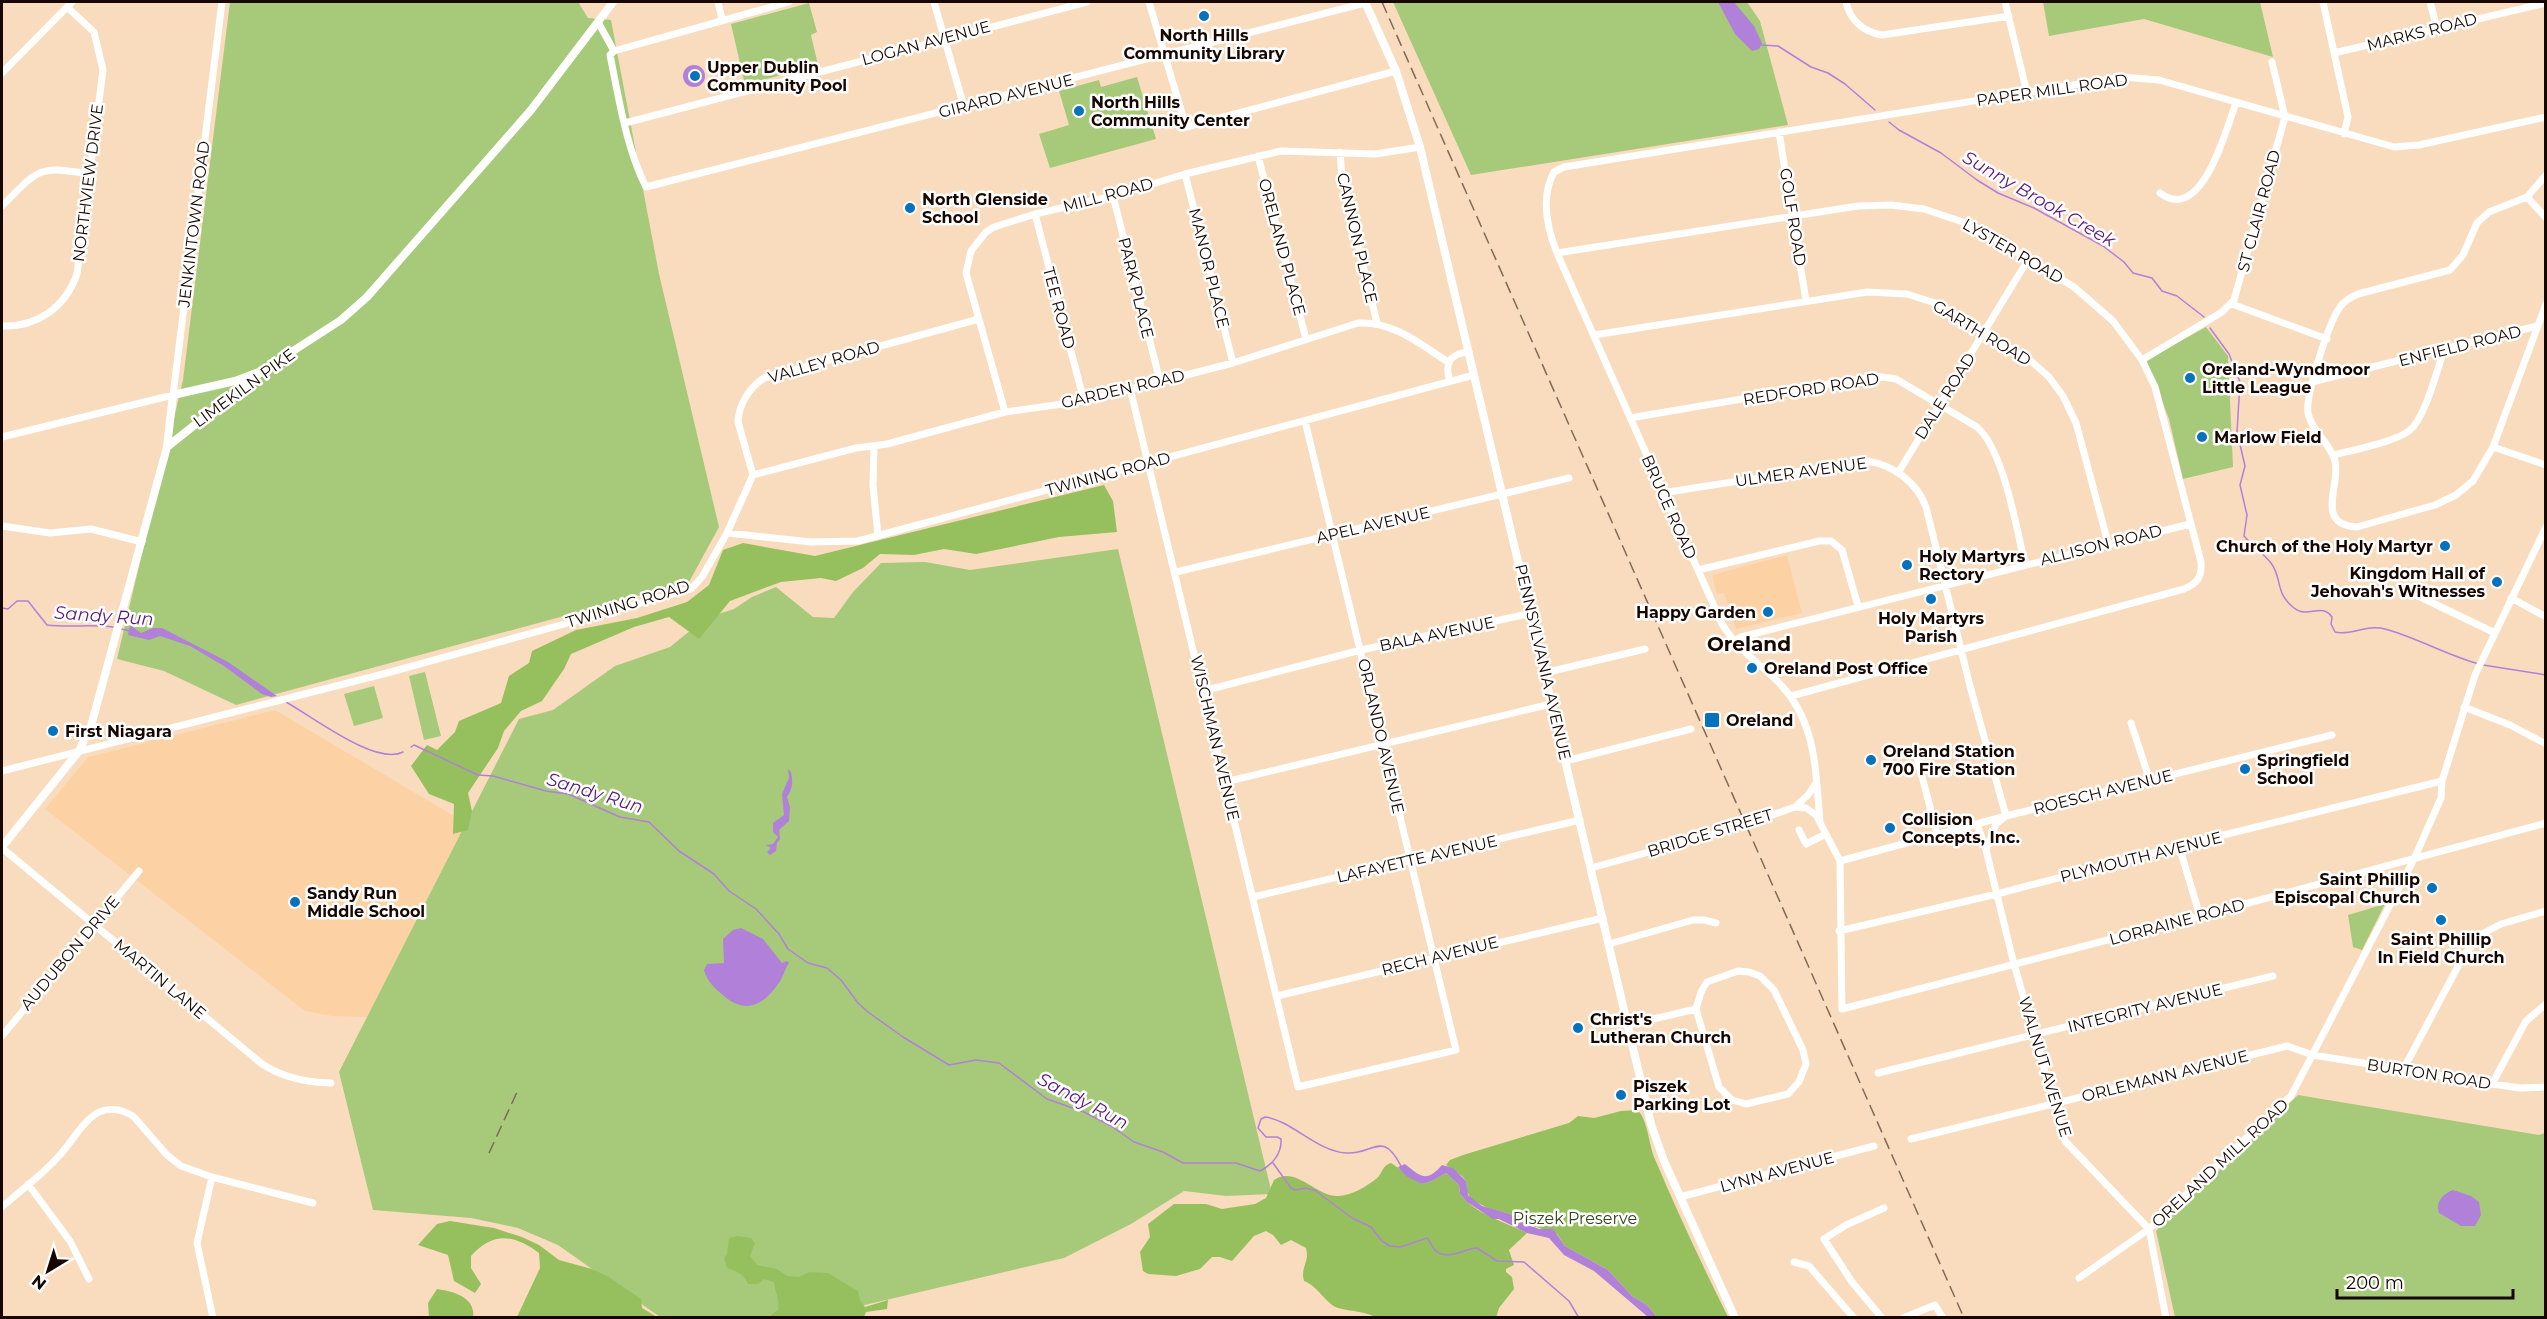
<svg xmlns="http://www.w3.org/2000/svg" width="2547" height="1319" font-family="Montserrat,sans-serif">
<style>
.built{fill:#fcd2a4}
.green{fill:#a6ca7a}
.forest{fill:#96c05d}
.water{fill:#b180d9}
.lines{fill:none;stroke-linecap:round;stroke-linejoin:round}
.stream{stroke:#b180d9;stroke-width:1.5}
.minor{stroke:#fff;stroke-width:7}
.major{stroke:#fff;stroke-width:8}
.rail{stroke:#806a58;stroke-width:1.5;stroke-dasharray:12 6;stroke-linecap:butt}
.poi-dot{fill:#0671bc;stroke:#fff;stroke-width:2}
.labels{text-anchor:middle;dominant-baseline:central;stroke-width:5;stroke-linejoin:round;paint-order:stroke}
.street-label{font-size:16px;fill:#170700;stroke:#fff}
.poi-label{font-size:16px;font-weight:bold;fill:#170700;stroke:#fff;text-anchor:start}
.park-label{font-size:16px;fill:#33451c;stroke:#fff}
.water-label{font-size:18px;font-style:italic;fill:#5a1782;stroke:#fff}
.quarter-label{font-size:20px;font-weight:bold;fill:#170700;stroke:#fff}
</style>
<rect width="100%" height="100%" fill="#f9dcbe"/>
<path class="built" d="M 1787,555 L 1802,613 L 1736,629 L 1724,593 L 1717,594 L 1712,575 Z
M 275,710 L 466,823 L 367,1017 L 332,1016 L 305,1011 L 45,809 L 88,757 Z"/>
<path class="green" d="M 230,2 L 578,2 L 588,18 L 611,20 L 659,274 L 719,527 L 689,582 L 236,705 L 164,671 L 117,659 L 183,380 Z
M 1393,2 L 1747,2 L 1760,21 L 1788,125 L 1471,175 Z
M 2043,2 L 2260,2 L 2273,57 L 2144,19 L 2049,36 Z
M 809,3 L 817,32 L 811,35 L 818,65 L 745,85 L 731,24 Z
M 1137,77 L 1156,139 L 1050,168 L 1039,134 L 1069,125 L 1059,91 L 1099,80 L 1101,87 Z
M 2206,327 L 2228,356 L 2233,467 L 2183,479 L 2169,419 L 2146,360 Z
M 1118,549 L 1272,1194 L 1226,1196 L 1184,1191 L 1131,1224 L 1064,1258 L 814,1317 L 660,1317 L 558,1245 L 518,1228 L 471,1218 L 373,1210 L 339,1072 L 519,719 L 553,710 L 615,666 L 670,647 L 706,618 L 734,609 L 752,597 L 776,587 L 813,617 L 834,618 L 853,592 L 881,563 L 925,562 L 970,570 Z
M 425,672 L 441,736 L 424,740 L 409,676 Z
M 374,686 L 383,718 L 354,726 L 344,694 Z
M 2385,904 L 2362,950 L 2353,947 L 2348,915 Z
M 2298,1095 L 2539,1135 L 2545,1133 L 2545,1317 L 2175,1317 L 2156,1231 Z"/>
<path class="forest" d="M 1104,485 L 1113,501 L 1117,532 L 1059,537 L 976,554 L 944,549 L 914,555 L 880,554 L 863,568 L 836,581 L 821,578 L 781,582 L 730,601 L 699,639 L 669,617 L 634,627 L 571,654 L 564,669 L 542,701 L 521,711 L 504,731 L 498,748 L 468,793 L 472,811 L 468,830 L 453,834 L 454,804 L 429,794 L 411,766 L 427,745 L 437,750 L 455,732 L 459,721 L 501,703 L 509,676 L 529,663 L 532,651 L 576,630 L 637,618 L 687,602 L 709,585 L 723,550 L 743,543 L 815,556 Z
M 1637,1110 C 1647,1117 1649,1144 1654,1157 C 1677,1211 1702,1265 1728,1317 L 1657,1317 L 1647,1305 L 1632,1296 L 1608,1270 L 1565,1246 L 1557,1234 L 1519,1221 L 1510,1214 L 1488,1208 L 1472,1200 L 1467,1192 L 1466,1181 L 1462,1176 L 1446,1165 L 1450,1160 L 1463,1155 L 1569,1123 L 1578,1116 L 1594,1118 L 1621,1111 Z
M 1391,1163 L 1422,1184 L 1432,1181 L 1446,1173 L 1459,1185 L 1460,1194 C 1475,1214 1505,1222 1527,1233 L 1509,1250 L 1514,1265 L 1506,1269 L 1506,1272 L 1512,1277 L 1514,1289 L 1499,1308 L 1496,1318 L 1374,1317 C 1369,1312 1348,1311 1338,1308 C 1326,1304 1318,1286 1304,1281 C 1300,1268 1310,1262 1306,1248 L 1291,1240 L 1281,1245 L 1273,1235 L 1266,1231 L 1254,1236 L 1232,1261 L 1220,1257 L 1212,1257 L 1200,1269 L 1176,1276 L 1148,1274 L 1143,1271 L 1140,1252 L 1150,1237 L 1148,1224 L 1174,1204 L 1206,1204 L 1222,1209 L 1255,1204 L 1266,1198 L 1274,1180 C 1295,1165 1317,1197 1338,1196 C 1351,1196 1367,1186 1376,1179 C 1383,1174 1381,1166 1391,1163 Z
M 450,1221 L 494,1228 L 522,1237 L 539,1245 L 559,1260 L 592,1269 L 609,1277 L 641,1299 L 642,1308 L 657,1317 L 517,1317 L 540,1268 L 539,1253 C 513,1234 493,1232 471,1256 L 471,1268 L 481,1284 L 475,1293 L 454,1281 L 448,1255 L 418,1245 L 437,1224 Z
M 738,1236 L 751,1238 L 755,1243 L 750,1256 L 757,1265 L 777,1269 L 787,1276 L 799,1277 L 809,1272 L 828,1273 L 858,1291 L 860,1300 L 865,1307 L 888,1300 L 887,1309 L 866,1312 L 864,1317 L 771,1317 L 771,1315 L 778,1310 C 780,1300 775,1292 774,1282 L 764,1279 L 758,1284 L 748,1284 C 744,1274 736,1271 727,1268 L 724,1258 L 727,1254 L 729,1238 Z
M 437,1289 C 452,1291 476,1297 473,1317 L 429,1317 L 428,1303 Z"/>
<path class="water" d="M 1718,2 L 1734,2 L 1754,26 L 1762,43 L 1759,49 L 1752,51 L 1735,34 Z
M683 76a11 11 0 1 1 22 0a11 11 0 1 1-22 0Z
M 130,625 L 141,633 L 153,628 L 162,628 L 228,662 L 277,696 L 271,697 L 262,694 L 224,666 L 190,646 L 160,636 L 149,640 L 128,635 Z
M 788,769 L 791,772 C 793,783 793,787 787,797 L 790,807 L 789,821 L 779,830 L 780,839 L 777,843 L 776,851 L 770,855 L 767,852 L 771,848 L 766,845 L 773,844 L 778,837 L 773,832 L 773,823 L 784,815 L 782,794 L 789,778 Z
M 741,928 L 763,939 L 782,963 L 787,961 L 789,963 C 784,970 783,978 778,984 C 763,1006 745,1014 724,996 C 715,989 707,981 704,970 L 707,964 L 724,963 L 723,939 L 733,930 Z
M 1405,1164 C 1422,1178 1427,1182 1442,1165 L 1453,1168 L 1466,1181 L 1468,1195 L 1482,1206 L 1510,1214 L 1519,1221 L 1539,1229 L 1553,1229 L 1565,1246 L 1608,1270 L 1632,1296 L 1647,1305 L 1657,1317 L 1648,1317 L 1594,1271 L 1564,1255 L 1549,1238 L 1527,1233 L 1499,1219 L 1493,1219 L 1467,1202 L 1460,1194 L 1459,1185 L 1446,1173 L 1432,1181 L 1422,1184 L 1406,1176 L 1398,1167 Z
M 2453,1190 L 2471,1196 L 2479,1202 L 2481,1215 L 2475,1226 L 2461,1226 L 2439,1213 C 2435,1202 2443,1194 2453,1190 Z"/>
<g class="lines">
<path class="stream" d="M 1761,45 L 1778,46 L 1811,67 L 1828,73 L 1845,84 L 1875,110
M 1889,122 L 1899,130 L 1941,153 L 1977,180 L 1998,193 L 2034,208 L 2103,246 L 2124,262 L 2133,273 L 2152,278 L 2162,291 L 2177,296 L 2204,317
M 2210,328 L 2229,354 L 2240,382 L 2237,432 L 2245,466 L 2240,485 L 2247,515 L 2244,536 C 2252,546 2263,553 2271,563 C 2283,579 2274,592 2294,608 C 2307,619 2322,602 2332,617 L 2331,624 L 2335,632 C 2350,636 2367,624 2385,629 C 2418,638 2446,655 2479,664
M 2,608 L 8,609 L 17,601 L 28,601 L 47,625 C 69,628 90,624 113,627
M 121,629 L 131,631
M 2483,665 L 2546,675
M 286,702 C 313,717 376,766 403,752
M 411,747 L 414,745 L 478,775 L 493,776 L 546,791 L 568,794 L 620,817 L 649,822 L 679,851 L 714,874 L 729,891 L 756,909 L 779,934 L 788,949 L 808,963 L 827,968 L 841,980 L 858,1003 L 868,1012 L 903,1037 L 949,1065 L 976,1060 L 999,1063 L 1047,1099 L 1084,1112 L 1111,1126 L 1134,1142 L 1163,1152 L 1183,1163 L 1236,1163 L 1260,1171 C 1272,1165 1282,1154 1281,1139 L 1277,1137 L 1266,1137 L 1258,1128 L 1261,1119 L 1265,1117 C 1291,1120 1316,1151 1346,1153 C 1374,1155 1382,1129 1401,1166
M 1273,1163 L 1291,1188 L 1295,1190 L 1306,1188 L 1316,1191 L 1352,1218 L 1371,1227 L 1382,1241 L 1390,1246 L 1400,1247 L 1427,1238 C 1431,1242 1432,1247 1435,1250 C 1447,1262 1465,1248 1477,1248 L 1497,1261 L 1524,1262 L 1569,1301 L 1579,1318"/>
<path class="minor" d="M 718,2 L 722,19
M 934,2 L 964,107
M 1149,2 L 1186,127 L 1396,71
M 1846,2 C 1850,20 1863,32 1882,35 L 2009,16
M 2005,2 L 2027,93
M 2323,2 L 2348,117 L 2344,134
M 2430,2 L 2437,28
M 598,22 L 614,51 L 610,55 C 619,99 626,147 646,187 L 1365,3
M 614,51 L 789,2
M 2334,53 L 2546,3
M 2,73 L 72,2
M 625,123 L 1087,2
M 1779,132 L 1806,301
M 1340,152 L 1342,178 L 1377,323
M 1258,156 L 1306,339
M 1185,174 L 1233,363
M 2546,175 L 2527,197 L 2489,212 L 2477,223 L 2463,255 L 2450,270 L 2358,294 C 2351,297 2344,301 2340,307 C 2329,322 2305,396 2308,413 C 2312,432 2330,442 2335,461 C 2341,485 2314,525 2357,527 L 2435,505 L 2456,495 L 2473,481 L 2493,447 L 2546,304
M 2160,193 C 2202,225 2226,129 2236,103
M 1113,196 L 1160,381
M 2527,197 L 2546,218
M 2,206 C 38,170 37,165 89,174
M 1035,214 L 1084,401
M 1557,253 L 1858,206 L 1891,205 L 1924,209 L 1972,225 L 2074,287 L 2113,321 L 2142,360 L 2155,387 L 2201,562 C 2202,577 2198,583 2184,589 L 1791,696
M 2232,304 L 2327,339
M 2,326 C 37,327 65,308 77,274 L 103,70 L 94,32 L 67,7
M 1594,335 L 1867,292 L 1907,294 L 1938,304 L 2031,361 L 2049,377 L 2063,396 L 2076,423 L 2108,543
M 2142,360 L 2222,312 L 2234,300 L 2285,117 L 2272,62
M 1450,381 C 1444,364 1450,353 1469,352
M 2312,382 L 2537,326
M 1130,388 L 1298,1087 L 1456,1050 L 1305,421
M 1005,412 L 966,273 L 971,251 L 986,232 L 994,227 L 1035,214 L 1113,196 L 1185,174 L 1281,151 L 1375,154 L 1420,147
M 1630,418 L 1859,379 L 1882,377 L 1896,379 L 1977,427 C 2004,451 2016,527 2025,564
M 2,437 L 173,395 L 222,2
M 874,446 L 873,485 L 878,536
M 2493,447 L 2546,465
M 2334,455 C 2353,450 2394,442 2409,431 C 2425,419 2437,370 2444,350
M 1898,473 L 2029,258
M 753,475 L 856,448 L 887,444 L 1005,412 L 1084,401 L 1233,363 L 1358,323 C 1393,321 1420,344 1448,362
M 1662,493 L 1867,461 C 1893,465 1917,482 1926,507 L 1970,686 L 2006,816 L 1996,824 L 1986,850
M 2,526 L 50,533 L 91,529 L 142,542
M 727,533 L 753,475 L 738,422 C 739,404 749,388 764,378 L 979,319
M 1698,570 L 1819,541 L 1831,541 L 1842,550 L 1858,606
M 1176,572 L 1569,478
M 2412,593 L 2495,633
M 2511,598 L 2546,617
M 1734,641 L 1741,637 L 2190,524
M 1544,673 L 1645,649
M 1203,691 L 1361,650 L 1532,613
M 2464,707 L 2510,725 L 2546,744
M 2131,723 L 2150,781
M 1917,757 L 1937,834
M 1566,761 L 1691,729
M 2,771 L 387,673 L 691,589 L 702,577 L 727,533 L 811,542 L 858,541 L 1474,375
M 1225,782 L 1551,704
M 1795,807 L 1806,808 L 1816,815 L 1840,861 L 1842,1009 L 2200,916 L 2546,823
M 1820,821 C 1815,769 1817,719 1776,680 C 1758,662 1736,648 1722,624 L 1557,253 C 1547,228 1540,198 1554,172 L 1564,167 L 2123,77 L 2159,80 L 2394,147 L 2419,145 L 2546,117
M 1977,824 L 1986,850 L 2014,964 L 2065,1141 L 2149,1229 L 2166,1318
M 1799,830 L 1806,844 L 1826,834
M 2179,846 L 2200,916
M 2,848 L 262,1064 C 284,1078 305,1082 331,1083
M 1840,861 L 2006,816 L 2332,735
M 1591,868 L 1732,829 L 1795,807 L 1808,795 L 1816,783
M 1253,897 L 1580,820
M 1839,931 L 1997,894 L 2179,846 L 2442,781
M 1609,944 L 1693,920 L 1704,920 L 1716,923
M 1738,971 L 1749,972 L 1760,976 L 1774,990 L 1803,1050 L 1806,1064 L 1799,1082 L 1788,1094 L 1746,1104 L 1732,1100 L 1719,1087 L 1696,1009 L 1701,992 L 1707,982 Z
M 1277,996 L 1603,918
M 1628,1025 L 1696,1009
M 2,1036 L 139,871
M 2403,1070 L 2464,955 L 2482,934 L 2501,924 L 2546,911
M 1878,1073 L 2273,976
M 2492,1084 L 2526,1021 L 2546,1004
M 1911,1139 L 2287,1046 L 2313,1055 L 2492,1084 L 2520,1088 L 2546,1087
M 212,1177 L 197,1243 L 213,1318
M 28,1184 L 70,1241 L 89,1279
M 1680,1197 L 1874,1146
M 2,1207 C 20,1191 41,1176 58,1157 C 71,1144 82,1121 99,1112 C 111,1107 124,1110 134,1117 L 167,1155 L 181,1166 L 212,1177 L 313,1203
M 1794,1262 L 1809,1266 L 1854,1318
M 2079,1278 L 2149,1229 L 2291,1096 L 2414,859 L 2441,798 L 2442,781 L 2475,675 L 2546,527
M 1882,1318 L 1852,1282 L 1824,1239 L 1846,1225 L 1884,1208
M 1903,1318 L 1935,1305 L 1943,1318"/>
<path class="major" d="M 1365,2 L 1396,71 L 1420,147 L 1651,1124 L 1664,1161 L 1735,1318
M 167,447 L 265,369 L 341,320 L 367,297 L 531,110 L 613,2
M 2,847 L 79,751 L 91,726 L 167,447 L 173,395 L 235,381 L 259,372"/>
<path class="rail" d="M 1382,2 L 1964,1318
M 489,1153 L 518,1090"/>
</g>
<g class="poi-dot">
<circle cx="1204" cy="16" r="6"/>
<circle cx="695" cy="76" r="6"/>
<circle cx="1079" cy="111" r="6"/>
<circle cx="910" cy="208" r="6"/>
<circle cx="2190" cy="378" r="6"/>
<circle cx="2202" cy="437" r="6"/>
<circle cx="2445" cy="546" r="6"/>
<circle cx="1907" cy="565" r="6"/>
<circle cx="2497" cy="582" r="6"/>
<circle cx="1931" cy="599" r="6"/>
<circle cx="1768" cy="612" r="6"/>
<circle cx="1752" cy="668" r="6"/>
<rect x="1704" y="712" width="16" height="16" rx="3"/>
<circle cx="53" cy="731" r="6"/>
<circle cx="1871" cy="760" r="6"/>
<circle cx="2245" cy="769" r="6"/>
<circle cx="1890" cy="828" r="6"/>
<circle cx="2432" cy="888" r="6"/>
<circle cx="295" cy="902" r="6"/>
<circle cx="2441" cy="920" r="6"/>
<circle cx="1578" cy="1028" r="6"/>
<circle cx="1621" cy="1095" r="6"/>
</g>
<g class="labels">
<g class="street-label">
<text transform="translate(2422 32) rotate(-14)">MARKS ROAD</text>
<text transform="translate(926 43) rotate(-15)">LOGAN AVENUE</text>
<text transform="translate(2052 90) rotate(-8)">PAPER MILL ROAD</text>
<text transform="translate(1006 96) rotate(-14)">GIRARD AVENUE</text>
<text transform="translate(88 183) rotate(-83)">NORTHVIEW DRIVE</text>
<text transform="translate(1108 195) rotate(-15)">MILL ROAD</text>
<text transform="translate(2259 211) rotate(-75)">ST CLAIR ROAD</text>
<text transform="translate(1793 217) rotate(81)">GOLF ROAD</text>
<text transform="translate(194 224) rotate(-83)">JENKINTOWN ROAD</text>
<text transform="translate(1357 238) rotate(77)">CANNON PLACE</text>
<text transform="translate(1282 247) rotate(75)">ORELAND PLACE</text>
<text transform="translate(2013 251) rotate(30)">LYSTER ROAD</text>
<text transform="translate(1209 268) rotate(76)">MANOR PLACE</text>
<text transform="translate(1136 288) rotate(76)">PARK PLACE</text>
<text transform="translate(1059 308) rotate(75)">TEE ROAD</text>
<text transform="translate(1982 333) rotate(31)">GARTH ROAD</text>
<text transform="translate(2460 346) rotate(-14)">ENFIELD ROAD</text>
<text transform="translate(824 362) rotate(-16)">VALLEY ROAD</text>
<text transform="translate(244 388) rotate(-36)">LIMEKILN PIKE</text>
<text transform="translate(1123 389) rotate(-13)">GARDEN ROAD</text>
<text transform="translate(1811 389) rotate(-9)">REDFORD ROAD</text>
<text transform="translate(1945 396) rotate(-58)">DALE ROAD</text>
<text transform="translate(1801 472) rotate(-8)">ULMER AVENUE</text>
<text transform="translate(1108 474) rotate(-15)">TWINING ROAD</text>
<text transform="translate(1669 507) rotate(66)">BRUCE ROAD</text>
<text transform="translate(1373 525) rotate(-13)">APEL AVENUE</text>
<text transform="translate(2101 545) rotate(-14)">ALLISON ROAD</text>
<text transform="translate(628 604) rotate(-17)">TWINING ROAD</text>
<text transform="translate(1437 634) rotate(-12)">BALA AVENUE</text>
<text transform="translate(1543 662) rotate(77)">PENNSYLVANIA AVENUE</text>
<text transform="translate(1381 736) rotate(77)">ORLANDO AVENUE</text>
<text transform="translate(1215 738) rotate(77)">WISCHMAN AVENUE</text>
<text transform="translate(2103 792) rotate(-14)">ROESCH AVENUE</text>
<text transform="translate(1710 833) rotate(-17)">BRIDGE STREET</text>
<text transform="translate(2141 857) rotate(-14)">PLYMOUTH AVENUE</text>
<text transform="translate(1417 859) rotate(-13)">LAFAYETTE AVENUE</text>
<text transform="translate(2177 922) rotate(-15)">LORRAINE ROAD</text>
<text transform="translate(70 953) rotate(-50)">AUDUBON DRIVE</text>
<text transform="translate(1440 956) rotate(-14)">RECH AVENUE</text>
<text transform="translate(160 979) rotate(40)">MARTIN LANE</text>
<text transform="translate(2145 1008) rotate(-14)">INTEGRITY AVENUE</text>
<text transform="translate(2045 1067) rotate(73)">WALNUT AVENUE</text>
<text transform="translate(2429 1074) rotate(9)">BURTON ROAD</text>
<text transform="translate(2165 1076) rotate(-14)">ORLEMANN AVENUE</text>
<text transform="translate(2220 1163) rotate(-43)">ORELAND MILL ROAD</text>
<text transform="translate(1777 1172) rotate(-15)">LYNN AVENUE</text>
</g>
<g class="poi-label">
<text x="1204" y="35" text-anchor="middle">North Hills<tspan x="1204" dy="18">Community Library</tspan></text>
<text x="707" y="67">Upper Dublin<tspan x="707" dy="18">Community Pool</tspan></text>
<text x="1091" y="102">North Hills<tspan x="1091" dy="18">Community Center</tspan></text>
<text x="922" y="199">North Glenside<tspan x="922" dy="18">School</tspan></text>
<text x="2202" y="369">Oreland-Wyndmoor<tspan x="2202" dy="18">Little League</tspan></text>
<text x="2214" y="437">Marlow Field</text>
<text x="2433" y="546" text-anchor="end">Church of the Holy Martyr</text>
<text x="1919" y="556">Holy Martyrs<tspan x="1919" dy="18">Rectory</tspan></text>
<text x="2485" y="573" text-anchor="end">Kingdom Hall of<tspan x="2485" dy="18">Jehovah's Witnesses</tspan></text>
<text x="1756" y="612" text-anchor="end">Happy Garden</text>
<text x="1931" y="618" text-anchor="middle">Holy Martyrs<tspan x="1931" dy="18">Parish</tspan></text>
<text x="1764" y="668">Oreland Post Office</text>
<text x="1726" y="720">Oreland</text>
<text x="65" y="731">First Niagara</text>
<text x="1883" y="751">Oreland Station<tspan x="1883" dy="18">700 Fire Station</tspan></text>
<text x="2257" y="760">Springfield<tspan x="2257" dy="18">School</tspan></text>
<text x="1902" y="819">Collision<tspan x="1902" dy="18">Concepts, Inc.</tspan></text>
<text x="2420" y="879" text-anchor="end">Saint Phillip<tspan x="2420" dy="18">Episcopal Church</tspan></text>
<text x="307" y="893">Sandy Run<tspan x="307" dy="18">Middle School</tspan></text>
<text x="2441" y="939" text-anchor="middle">Saint Phillip<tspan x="2441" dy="18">In Field Church</tspan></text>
<text x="1590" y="1019">Christ's<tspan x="1590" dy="18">Lutheran Church</tspan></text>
<text x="1633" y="1086">Piszek<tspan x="1633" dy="18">Parking Lot</tspan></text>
</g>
<g class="park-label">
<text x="1575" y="1218">Piszek Preserve</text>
</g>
<g class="water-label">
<text transform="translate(2039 199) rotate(30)">Sunny Brook Creek</text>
<text transform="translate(104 616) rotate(4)">Sandy Run</text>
<text transform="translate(595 793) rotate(17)">Sandy Run</text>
<text transform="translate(1083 1101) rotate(28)">Sandy Run</text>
</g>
<g class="quarter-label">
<text x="1749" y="644">Oreland</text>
</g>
</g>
<rect width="2547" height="1319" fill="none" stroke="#170700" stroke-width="6"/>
<g transform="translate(48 1271) rotate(218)" stroke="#ffffff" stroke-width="4.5" paint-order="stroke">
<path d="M0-4.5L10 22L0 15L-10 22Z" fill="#170700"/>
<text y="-9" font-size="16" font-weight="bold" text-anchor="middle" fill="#170700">N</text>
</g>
<path d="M2337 1289v9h176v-9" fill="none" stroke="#170700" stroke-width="3"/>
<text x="2346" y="1289" font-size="18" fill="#170700" stroke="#ffffff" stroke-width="4.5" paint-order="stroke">200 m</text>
</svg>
